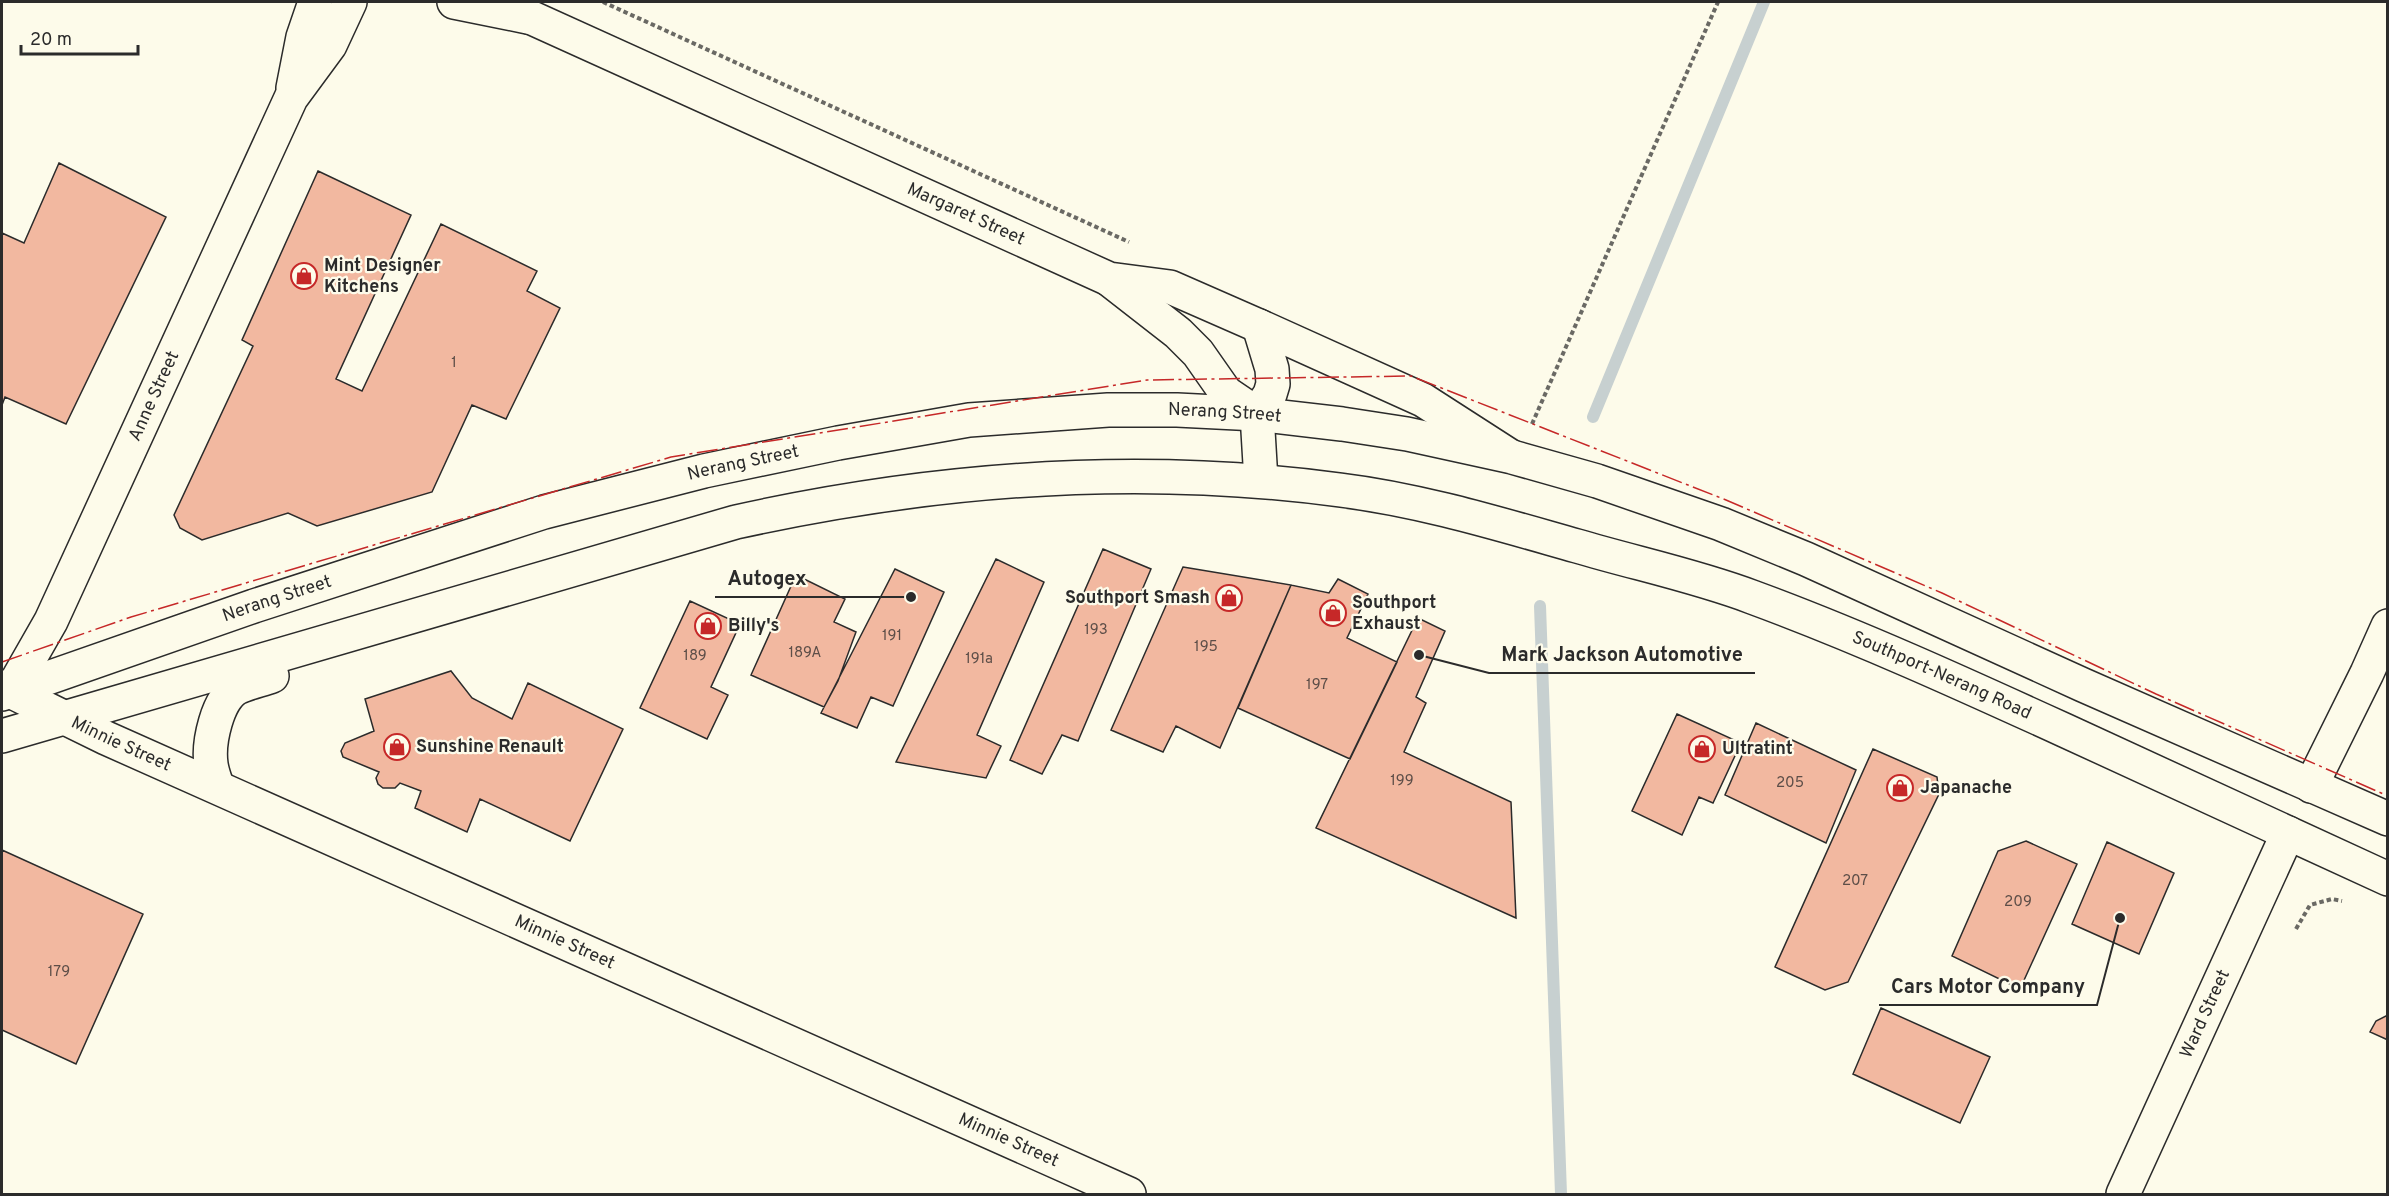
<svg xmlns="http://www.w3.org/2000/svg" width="2389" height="1196" font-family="Overpass,sans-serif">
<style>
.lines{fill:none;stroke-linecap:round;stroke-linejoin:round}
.stream{stroke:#c7d0d0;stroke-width:12}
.building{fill:#f2b8a0;stroke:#2b2b2b;stroke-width:1.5}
.minor-casing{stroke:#2b2b2b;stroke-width:36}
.major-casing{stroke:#2b2b2b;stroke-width:36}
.path{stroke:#6a6964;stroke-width:4;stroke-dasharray:4.5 3;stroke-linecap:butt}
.minor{stroke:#fdfbea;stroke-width:33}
.major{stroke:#fdfbea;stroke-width:33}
.power{stroke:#c62828;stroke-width:1.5;stroke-dasharray:21 4.5 3 4.5;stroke-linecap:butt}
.labels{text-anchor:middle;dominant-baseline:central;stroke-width:4.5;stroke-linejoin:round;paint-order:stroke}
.number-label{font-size:15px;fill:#5d4e48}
.street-label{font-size:18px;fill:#2b2b2b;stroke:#fdfbea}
.poi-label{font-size:18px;font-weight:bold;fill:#2b2b2b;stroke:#fdfbea;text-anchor:start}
.leader{fill:none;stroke:#2b2b2b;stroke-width:2}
.callout-dot{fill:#2b2b2b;stroke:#fdfbea;stroke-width:2}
.callout-label{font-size:20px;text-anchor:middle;font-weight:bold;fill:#2b2b2b;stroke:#fdfbea;stroke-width:4.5;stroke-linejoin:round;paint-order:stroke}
</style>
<rect width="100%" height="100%" fill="#fdfbea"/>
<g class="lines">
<path class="stream" d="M 1593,417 L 1764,2
M 1540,606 L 1561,1194"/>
</g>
<path class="building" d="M 59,163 L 166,217 L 66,424 L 5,397 L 2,405 L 2,233 L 24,243 Z
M 318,171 L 411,215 L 336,379 L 362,391 L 441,224 L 537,271 L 527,291 L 560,308 L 506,419 L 472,405 L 432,492 L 317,526 L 288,513 L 202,540 L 180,528 L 174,515 L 253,346 L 242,340 Z
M 1103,549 L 1151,569 L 1078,741 L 1062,735 L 1042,774 L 1010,760 Z
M 996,559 L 1044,582 L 977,735 L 1001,746 L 986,778 L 896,762 Z
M 1183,567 L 1291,585 L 1220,748 L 1176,726 L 1163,752 L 1111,730 Z
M 895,569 L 944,592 L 893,706 L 871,697 L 857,728 L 821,713 Z
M 796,575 L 845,599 L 834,622 L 856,632 L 838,681 L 824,707 L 751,675 Z
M 1338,579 L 1368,594 L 1347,638 L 1397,662 L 1350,759 L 1238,708 L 1291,585 L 1329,593 Z
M 690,601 L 740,624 L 711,687 L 728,695 L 707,739 L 640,708 Z
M 1418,618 L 1445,631 L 1416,697 L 1426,703 L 1404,752 L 1511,802 L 1516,918 L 1316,828 Z
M 451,671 L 472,698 L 512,719 L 528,683 L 623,729 L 570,841 L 480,799 L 467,832 L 415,808 L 421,791 L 400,783 L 395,788 L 383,788 L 378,784 L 376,778 L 379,772 L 343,757 L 341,751 L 345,743 L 374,731 L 365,699 Z
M 1677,714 L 1741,743 L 1713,803 L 1699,797 L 1682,835 L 1632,811 Z
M 1756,723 L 1856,770 L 1826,843 L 1725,795 Z
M 1873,749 L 1937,777 L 1939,794 L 1848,982 L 1825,990 L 1775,967 Z
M 2026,841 L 2077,864 L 2020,989 L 1952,956 L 1998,851 Z
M 2107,842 L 2174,873 L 2139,954 L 2072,924 Z
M 2,850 L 143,914 L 76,1064 L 2,1030 Z
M 1881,1008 L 1990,1057 L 1960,1123 L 1853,1074 Z
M 2388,1015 L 2388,1040 L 2370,1032 L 2376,1021 Z"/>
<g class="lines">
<defs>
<g id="minor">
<path d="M 454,2 L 528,17"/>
<path id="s1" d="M 507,2 L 530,17 L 1109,279 L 1170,287 L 1259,326 L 1423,400 L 1510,456"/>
<path d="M 293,88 L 303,37 L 315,2"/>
<path d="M 1110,280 L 1178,333 L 1198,353 L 1226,393 L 1257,414"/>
<path d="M 1259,326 L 1272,369 L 1273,384 L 1270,394 L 1257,414 L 1261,481"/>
<path id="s2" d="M 2,687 L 106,738 L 1129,1194"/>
<path id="s3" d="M 11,691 L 51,621 L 291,98 L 330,45 L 350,2"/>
<path d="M 2311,786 L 2367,673 L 2388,626"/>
<path id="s4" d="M 2123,1194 L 2288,833"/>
</g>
<g id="major">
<path id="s5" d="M 2,694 L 254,606 L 544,512 L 704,471 L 838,443 L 969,420 L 1108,410 L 1177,410 L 1257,414 L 1342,424 L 1407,434 L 1512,457 L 1597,481 L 1721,524 L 1806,559 L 2083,685 L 2388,819"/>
<path id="s6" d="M 2,736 L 736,522 C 935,478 1138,463 1340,490 C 1421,500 1499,524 1577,546 C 1634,563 1697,576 1752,597 C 1858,636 1961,683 2064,730 C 2172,779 2280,829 2388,879"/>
<path d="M 217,786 C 215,779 212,772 211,764 C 208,743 217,699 237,688 C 247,683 261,680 272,676"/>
</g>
</defs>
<use href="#minor" class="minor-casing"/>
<use href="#major" class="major-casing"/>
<path class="path" d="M 603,2 L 1129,242
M 1532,424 L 1718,2
M 2296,929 L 2310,905 L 2332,899 L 2342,901"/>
<use href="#minor" class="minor"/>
<use href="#major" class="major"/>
<path class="power" d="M 2,662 L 131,617 L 671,457 L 1147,380 L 1411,376 L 1726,500 L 1942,593 L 2156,694 L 2388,796"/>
</g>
<defs>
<symbol id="shop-ring" viewBox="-11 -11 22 22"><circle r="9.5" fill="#fdfbea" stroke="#c62828" stroke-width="1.5"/><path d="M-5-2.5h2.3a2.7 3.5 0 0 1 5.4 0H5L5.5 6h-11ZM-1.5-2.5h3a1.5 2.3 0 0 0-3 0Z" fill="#c62828"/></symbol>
</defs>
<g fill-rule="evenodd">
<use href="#shop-ring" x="289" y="261" width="30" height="30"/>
<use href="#shop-ring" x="1214" y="583" width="30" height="30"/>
<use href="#shop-ring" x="1318" y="598" width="30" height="30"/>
<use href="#shop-ring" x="693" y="611" width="30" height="30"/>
<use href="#shop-ring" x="382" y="732" width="30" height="30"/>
<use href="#shop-ring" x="1687" y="734" width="30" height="30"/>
<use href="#shop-ring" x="1885" y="773" width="30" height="30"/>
</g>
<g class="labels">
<g class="number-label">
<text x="454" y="363">1</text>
<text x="1096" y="630">193</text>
<text x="892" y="636">191</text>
<text x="1206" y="647">195</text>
<text x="805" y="653">189A</text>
<text x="695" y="656">189</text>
<text x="979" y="659">191a</text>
<text x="1317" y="685">197</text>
<text x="1402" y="781">199</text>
<text x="1790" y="783">205</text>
<text x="1855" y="881">207</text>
<text x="2018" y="902">209</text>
<text x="59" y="972">179</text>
</g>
<g class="street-label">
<text stroke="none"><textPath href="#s1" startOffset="506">Margaret Street</textPath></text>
<text stroke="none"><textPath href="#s3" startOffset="328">Anne Street</textPath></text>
<text stroke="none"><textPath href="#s5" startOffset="1263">Nerang Street</textPath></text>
<text stroke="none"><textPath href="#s5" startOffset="777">Nerang Street</textPath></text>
<text stroke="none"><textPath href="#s5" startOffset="291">Nerang Street</textPath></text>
<text stroke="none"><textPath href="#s6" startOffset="2004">Southport-Nerang Road</textPath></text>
<text stroke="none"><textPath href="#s2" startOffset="132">Minnie Street</textPath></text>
<text stroke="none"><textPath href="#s2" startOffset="618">Minnie Street</textPath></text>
<text stroke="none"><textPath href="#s4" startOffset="198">Ward Street</textPath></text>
<text stroke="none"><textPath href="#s2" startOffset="1104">Minnie Street</textPath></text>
</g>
<g class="poi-label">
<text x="324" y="266">Mint Designer<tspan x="324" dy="21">Kitchens</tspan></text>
<text x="1210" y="598" text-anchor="end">Southport Smash</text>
<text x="1352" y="603">Southport<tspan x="1352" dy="21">Exhaust</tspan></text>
<text x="728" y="626">Billy's</text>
<text x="416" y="747">Sunshine Renault</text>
<text x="1722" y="749">Ultratint</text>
<text x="1920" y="788">Japanache</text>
</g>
</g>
<path class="leader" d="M911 597L818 597H715M1419 655L1489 673H1755M2120 918L2097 1005H1879"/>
<g class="callout-dot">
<circle cx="911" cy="597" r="6"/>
<circle cx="1419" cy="655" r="6"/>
<circle cx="2120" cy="918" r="6"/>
</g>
<g class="callout-label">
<text x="767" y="585">Autogex</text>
<text x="1622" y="661">Mark Jackson Automotive</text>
<text x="1988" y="993">Cars Motor Company</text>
</g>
<rect width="2389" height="1196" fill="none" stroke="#2b2b2b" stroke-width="6"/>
<path d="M21 45v9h117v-9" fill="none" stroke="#2b2b2b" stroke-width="3"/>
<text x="30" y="45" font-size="18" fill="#2b2b2b" stroke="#fdfbea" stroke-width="4.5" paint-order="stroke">20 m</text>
</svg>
